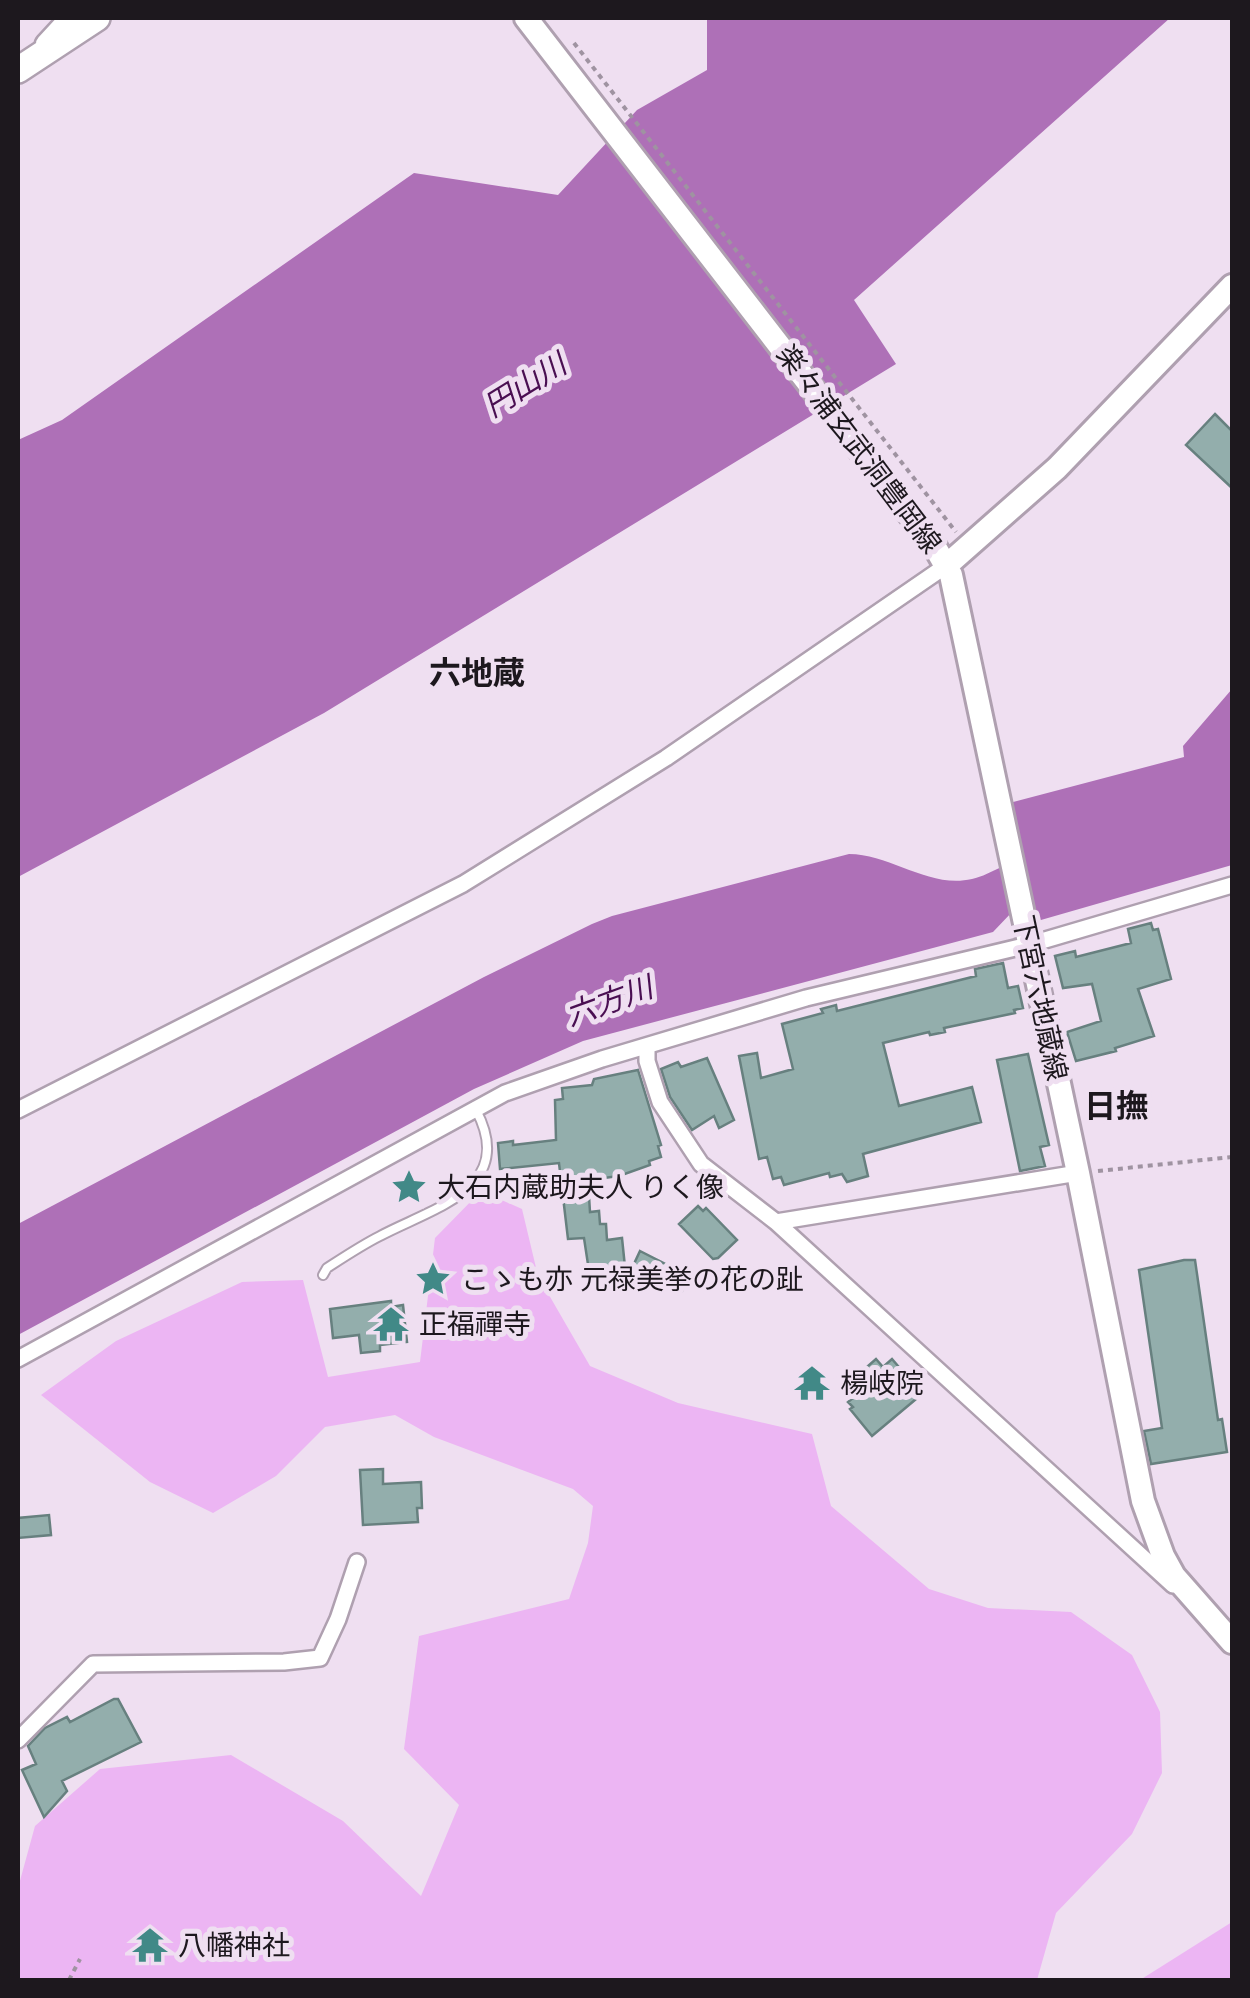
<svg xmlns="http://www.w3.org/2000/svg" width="1250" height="1998" font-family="Roboto,'Noto Sans JP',sans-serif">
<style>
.green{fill:#ecb5f3}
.water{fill:#ae70b7}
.building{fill:#93aeac;stroke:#67807f;stroke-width:2.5}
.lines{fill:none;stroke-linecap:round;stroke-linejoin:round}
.service-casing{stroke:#afa0b0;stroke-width:12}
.minor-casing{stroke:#afa0b0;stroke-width:20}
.tertiary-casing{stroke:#afa0b0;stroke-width:25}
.secondary-casing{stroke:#afa0b0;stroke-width:28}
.primary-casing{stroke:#afa0b0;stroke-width:30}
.path{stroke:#9f93a1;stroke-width:4;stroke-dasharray:5 5;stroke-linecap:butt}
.service{stroke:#fff;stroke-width:8}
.minor{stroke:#fff;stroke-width:15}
.tertiary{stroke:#fff;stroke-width:20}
.secondary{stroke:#fff;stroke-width:22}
.primary{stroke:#fff;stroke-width:25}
.labels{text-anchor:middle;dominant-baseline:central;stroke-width:10;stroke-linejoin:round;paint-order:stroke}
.street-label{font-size:28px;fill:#1d181e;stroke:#efdff1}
.poi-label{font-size:28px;fill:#1d181e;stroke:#efdff1;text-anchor:start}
.water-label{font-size:30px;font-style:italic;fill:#4a0f52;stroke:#efdff1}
.quarter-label{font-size:32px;font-weight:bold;fill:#1d181e;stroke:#efdff1}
</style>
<rect width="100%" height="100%" fill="#efdff1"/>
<path class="green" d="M 481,1191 L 522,1209 L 538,1276 L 590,1366 L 678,1403 L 812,1434 L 831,1506 L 929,1589 L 988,1608 L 1071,1612 L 1132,1655 L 1160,1712 L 1162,1773 L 1132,1834 L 1056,1913 L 1037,1980 L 18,1980 L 18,1888 L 35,1826 L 100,1769 L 231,1755 L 343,1821 L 421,1896 L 459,1805 L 404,1749 L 419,1636 L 569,1599 L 588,1543 L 593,1506 L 573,1489 L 434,1437 L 395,1415 L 325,1427 L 276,1476 L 213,1513 L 150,1482 L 41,1395 L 116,1341 L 242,1282 L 303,1280 L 328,1377 L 420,1362 L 435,1238 Z
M 1232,1922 L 1232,1980 L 1140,1980 Z"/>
<path class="water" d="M 707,18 L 1170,18 L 854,300 L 896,364 L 324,713 L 18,877 L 18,440 L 62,420 L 414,173 L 558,195 L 637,110 L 707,70 Z
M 1232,689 L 1232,865 L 1034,922 L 1013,911 L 993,932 L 583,1041 L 474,1089 L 18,1335 L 18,1224 L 484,977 L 592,924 L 612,916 L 849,854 C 891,854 929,889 972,879 C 982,877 992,871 1002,867 L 1009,803 L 1184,757 L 1183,746 Z"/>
<path class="building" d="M 1215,414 L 1232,431 L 1232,488 L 1186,445 Z
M 1151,923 L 1153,930 L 1158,929 L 1171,979 L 1138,989 L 1154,1036 L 1115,1048 L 1116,1051 L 1076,1061 L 1067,1032 L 1101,1021 L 1092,984 L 1063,988 L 1055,956 L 1075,951 L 1076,957 L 1131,943 L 1128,929 Z
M 1003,963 L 1008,988 L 1018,986 L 1023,1008 L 1014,1010 L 1015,1013 L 944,1028 L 945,1032 L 930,1035 L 929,1032 L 883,1043 L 899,1106 L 972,1087 L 981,1122 L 863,1154 L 868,1176 L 847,1182 L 842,1174 L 830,1177 L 829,1173 L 784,1185 L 781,1177 L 773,1179 L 767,1157 L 759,1159 L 739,1056 L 757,1053 L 761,1078 L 793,1069 L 782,1024 L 823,1013 L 821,1009 L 836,1005 L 837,1011 L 976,976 L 975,969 Z
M 1028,1054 L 1049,1145 L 1040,1147 L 1045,1166 L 1020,1171 L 997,1060 Z
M 707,1058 L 734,1120 L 719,1128 L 714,1116 L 692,1130 L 670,1097 L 661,1069 L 678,1062 L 681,1067 Z
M 638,1070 L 661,1145 L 658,1146 L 661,1157 L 649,1161 L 650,1165 L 619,1176 L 588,1180 L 590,1212 L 599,1211 L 600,1224 L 606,1224 L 607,1240 L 622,1238 L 625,1267 L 589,1271 L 584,1238 L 568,1239 L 559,1163 L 500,1169 L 498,1143 L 513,1141 L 513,1145 L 556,1140 L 555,1100 L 563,1099 L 562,1088 L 592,1085 L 594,1079 Z
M 698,1206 L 703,1211 L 706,1208 L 737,1240 L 718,1258 L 713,1259 L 679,1224 Z
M 640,1251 L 689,1276 L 682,1291 L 633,1266 Z
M 1184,1260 L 1195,1260 L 1218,1420 L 1222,1419 L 1227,1452 L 1151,1464 L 1144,1431 L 1162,1428 L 1139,1270 Z
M 391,1301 L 391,1307 L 403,1305 L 407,1342 L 380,1345 L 380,1351 L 361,1353 L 359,1335 L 333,1338 L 330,1309 Z
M 876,1359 L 883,1367 L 892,1359 L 922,1394 L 872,1436 L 850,1409 L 853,1407 L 848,1402 L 871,1383 L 861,1372 Z
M 383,1469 L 383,1484 L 421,1482 L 422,1508 L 417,1508 L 418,1522 L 363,1525 L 360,1470 Z
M 49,1515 L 51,1535 L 18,1538 L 18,1518 Z
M 114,1699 L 118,1699 L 141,1742 L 62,1781 L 67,1791 L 44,1817 L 22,1770 L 36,1764 L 28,1746 L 45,1728 L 67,1717 L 70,1722 Z"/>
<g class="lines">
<defs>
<path id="service" d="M 323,1275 L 327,1268 C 344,1257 362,1245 380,1236 C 432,1208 518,1189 476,1110"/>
<path id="minor" d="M 647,1047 L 647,1061 L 660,1102 L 701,1164 L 776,1222 L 1173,1585
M 18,1110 L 463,884 L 666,758 L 947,565
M 776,1222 L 1078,1173
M 18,1359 L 505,1093 L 602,1059 L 806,998 L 1028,945 L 1232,885
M 18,1740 L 93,1664 L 284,1662 L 320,1658 L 338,1619 L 357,1562"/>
<path id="tertiary" d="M 46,44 L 70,18"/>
<path id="secondary" d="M 526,18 L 935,547 L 951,575 L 1078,1173 L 1143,1501 L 1163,1556 L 1174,1576 L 1232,1642
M 947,565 L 1057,468 L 1232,286"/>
<path id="primary" d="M 18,70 L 97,18"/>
</defs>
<use href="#service" class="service-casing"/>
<use href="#minor" class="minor-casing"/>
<use href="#tertiary" class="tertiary-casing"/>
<use href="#secondary" class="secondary-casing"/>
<use href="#primary" class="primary-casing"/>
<path class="path" d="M 574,43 L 956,532
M 1098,1171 L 1232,1157
M 69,1980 L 80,1959"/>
<use href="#service" class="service"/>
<use href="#minor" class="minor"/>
<use href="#tertiary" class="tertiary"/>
<use href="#secondary" class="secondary"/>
<use href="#primary" class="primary"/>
</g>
<defs>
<symbol id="sight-bare" viewBox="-9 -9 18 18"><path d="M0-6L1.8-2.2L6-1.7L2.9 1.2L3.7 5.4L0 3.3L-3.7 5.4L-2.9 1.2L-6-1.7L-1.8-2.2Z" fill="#418987" stroke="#efdff1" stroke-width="2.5" paint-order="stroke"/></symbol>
<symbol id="temple-bare" viewBox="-9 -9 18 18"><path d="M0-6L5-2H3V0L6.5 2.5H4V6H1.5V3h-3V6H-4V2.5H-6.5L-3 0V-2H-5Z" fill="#418987" stroke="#efdff1" stroke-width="2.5" paint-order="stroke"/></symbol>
</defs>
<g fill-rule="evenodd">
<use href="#sight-bare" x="384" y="1162" width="50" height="50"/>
<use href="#sight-bare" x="408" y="1254" width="50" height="50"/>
<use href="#temple-bare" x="366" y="1299" width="50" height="50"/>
<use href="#temple-bare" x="787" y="1358" width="50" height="50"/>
<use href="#temple-bare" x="125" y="1920" width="50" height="50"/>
</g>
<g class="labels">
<g class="street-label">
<text transform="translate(859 449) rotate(53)">楽々浦玄武洞豊岡線</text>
<text transform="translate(1040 998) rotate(78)">下宮六地蔵線</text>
</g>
<g class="poi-label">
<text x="437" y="1187">大石内蔵助夫人 りく像</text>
<text x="461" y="1279">こゝも亦 元禄美挙の花の趾</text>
<text x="419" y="1324">正福禪寺</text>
<text x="840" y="1383">楊岐院</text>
<text x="178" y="1945">八幡神社</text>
</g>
<g class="water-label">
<text transform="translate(525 385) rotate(-32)">円山川</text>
<text transform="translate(609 1001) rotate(-20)">六方川</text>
</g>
<g class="quarter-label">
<text x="477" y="673">六地蔵</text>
<text x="1116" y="1106">日撫</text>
</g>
</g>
<rect width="1250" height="1998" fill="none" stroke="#1d181e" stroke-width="40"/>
</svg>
